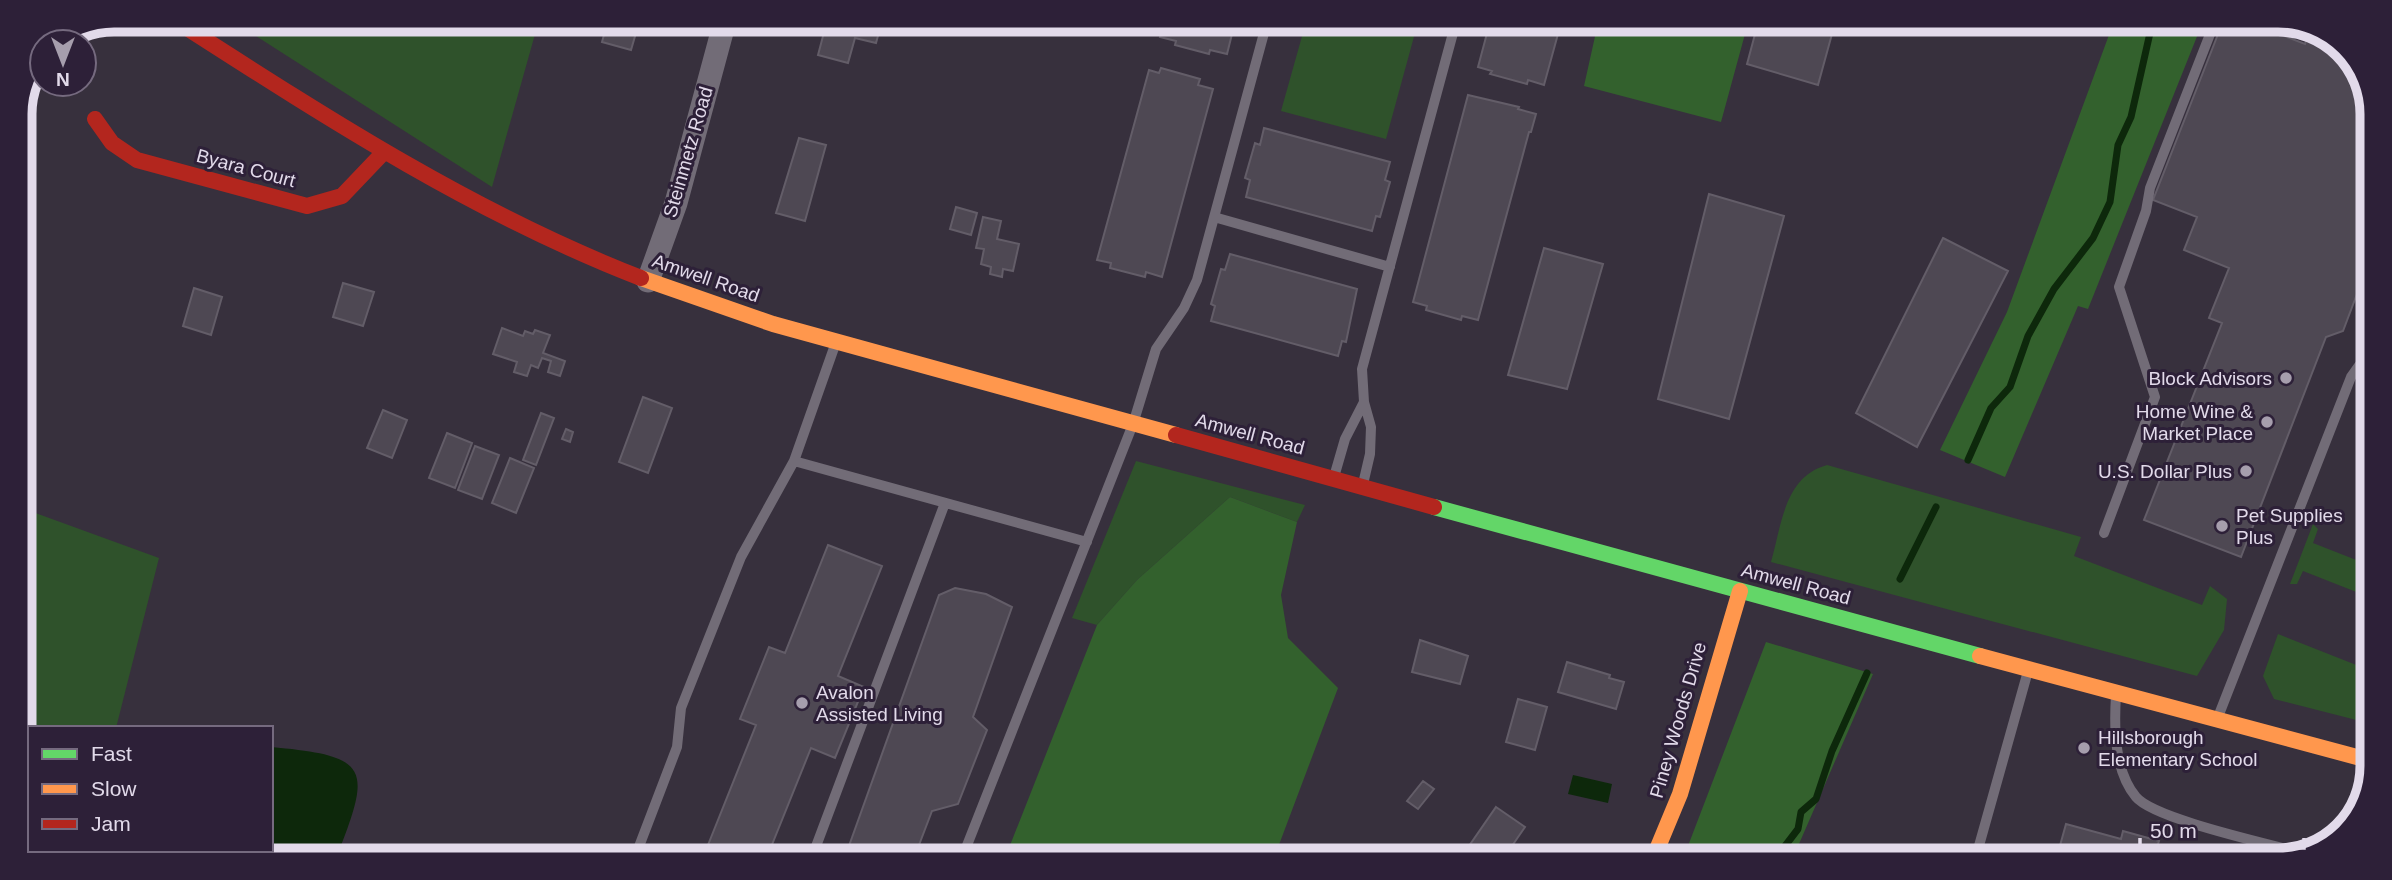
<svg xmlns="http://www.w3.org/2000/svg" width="2392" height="880" font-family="Arial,sans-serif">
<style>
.green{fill:#2f522b}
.forest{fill:#33612d}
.water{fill:#0d280b}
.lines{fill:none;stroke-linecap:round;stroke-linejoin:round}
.stream{stroke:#0d280b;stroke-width:7}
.building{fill:#4e4853;stroke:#635d68;stroke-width:2}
.lane{stroke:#726c77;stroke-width:10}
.street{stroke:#726c77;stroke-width:23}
.fast{stroke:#63d668;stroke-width:16}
.slow{stroke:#ff974d;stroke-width:16}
.jam{stroke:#b3261e;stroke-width:16}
.poi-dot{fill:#a69ead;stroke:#2d2038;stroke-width:2.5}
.labels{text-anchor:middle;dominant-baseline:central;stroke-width:6;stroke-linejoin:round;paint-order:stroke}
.street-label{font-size:19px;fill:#e2daea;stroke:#2d2038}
.poi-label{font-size:19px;fill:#e2daea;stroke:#2d2038;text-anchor:end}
.rim{fill:none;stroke:#e2daea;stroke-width:9}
</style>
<rect width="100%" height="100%" fill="#37303d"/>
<path class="green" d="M 231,20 L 539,20 L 492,187 Z
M 1306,22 L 1418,22 L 1386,139 L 1281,111 Z
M 1136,461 L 1305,505 L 1297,522 L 1230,497 L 1137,580 L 1097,625 L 1072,618 Z
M 1827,465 L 2081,537 L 2074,556 L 2202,605 L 2210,586 L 2227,599 L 2224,630 L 2197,676 L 1771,562 C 1782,524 1784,477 1827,465 Z
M 19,507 L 159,558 L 116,728 L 30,728 L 30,801 L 19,773 Z
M 2313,524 L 2318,529 L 2313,543 L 2369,565 L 2369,597 L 2303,571 L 2297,584 L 2290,584 Z
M 2278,634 L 2369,670 L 2368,723 L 2274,699 L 2263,676 Z"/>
<path class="forest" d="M 1598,23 L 1748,23 L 1721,122 L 1584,86 Z
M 2113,24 L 2202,24 L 2088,309 L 2078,306 L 2005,477 L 1940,450 L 2007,312 Z
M 1230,497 L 1297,522 L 1281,595 L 1288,638 L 1338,688 L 1274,858 L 1005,858 L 1097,625 L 1137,580 Z
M 1766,642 L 1873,674 L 1792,860 L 1683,859 Z"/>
<path class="water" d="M 271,747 C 370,756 372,767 337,856 L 135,856 L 136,850 L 271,850 Z
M 1573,775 L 1612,784 L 1608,803 L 1568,794 Z"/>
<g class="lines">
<path class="stream" d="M 1968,460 L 1991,408 L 2010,387 L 2028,336 L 2054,289 L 2093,238 L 2110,202 L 2118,145 L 2131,117 L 2152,24
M 1900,579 L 1936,507
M 1781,860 L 1785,846 L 1798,829 L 1801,812 L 1816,799 L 1832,751 L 1867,673"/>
</g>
<path class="building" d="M 608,20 L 646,20 L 645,28 L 638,26 L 631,50 L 602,42 Z
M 827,21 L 882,21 L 876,43 L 855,38 L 848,63 L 818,55 Z
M 1164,22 L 1235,22 L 1227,54 L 1210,50 L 1209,54 L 1175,45 L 1176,41 L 1160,37 Z
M 1490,22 L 1561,23 L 1544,85 L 1528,80 L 1527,84 L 1490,74 L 1492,71 L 1478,67 Z
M 1758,23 L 1835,23 L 1818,85 L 1747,64 Z
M 2222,24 L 2253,24 L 2305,44 L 2312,26 L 2354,56 L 2373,107 L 2371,257 L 2343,331 L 2326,337 L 2241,557 L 2144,520 L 2222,323 L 2209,318 L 2229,268 L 2184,250 L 2197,217 L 2153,200 Z
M 1161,68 L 1200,79 L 1198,85 L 1213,89 L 1162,277 L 1146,272 L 1145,277 L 1110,268 L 1111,263 L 1097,260 L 1149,70 L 1159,73 Z
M 1468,95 L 1519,107 L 1518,109 L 1536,114 L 1531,132 L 1529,132 L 1478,320 L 1462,316 L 1461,320 L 1426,310 L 1427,306 L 1413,302 Z
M 1264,128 L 1390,162 L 1385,180 L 1390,182 L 1380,217 L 1376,216 L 1372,231 L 1246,197 L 1250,180 L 1245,178 L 1255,143 L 1260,145 Z
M 799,138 L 826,145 L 805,221 L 776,213 Z
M 1709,194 L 1784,216 L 1729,419 L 1658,399 Z
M 956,207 L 977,213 L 971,235 L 950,229 Z
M 983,217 L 1001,221 L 997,239 L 1019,244 L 1013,271 L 1003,269 L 1002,277 L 990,274 L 991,267 L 981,264 L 984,249 L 976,248 Z
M 1943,238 L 2008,271 L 1917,447 L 1856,413 Z
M 1544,248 L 1603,264 L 1567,389 L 1508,375 Z
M 1230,254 L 1357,289 L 1346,342 L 1342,341 L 1338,356 L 1211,321 L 1215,306 L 1211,304 L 1221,269 L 1225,270 Z
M 343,283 L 374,292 L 363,326 L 333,317 Z
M 194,288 L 222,297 L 211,335 L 183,326 Z
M 502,328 L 523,336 L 525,331 L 533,334 L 535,330 L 550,335 L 543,353 L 565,361 L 560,376 L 548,372 L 551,361 L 542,358 L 538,368 L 531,365 L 527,376 L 514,372 L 517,362 L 493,354 Z
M 643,397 L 672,408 L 648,473 L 619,462 Z
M 383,410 L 407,420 L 392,458 L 367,448 Z
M 541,413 L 554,418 L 536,465 L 523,460 Z
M 566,429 L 573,432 L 570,442 L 562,439 Z
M 447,433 L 472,443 L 455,488 L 429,478 Z
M 475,446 L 499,455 L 482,499 L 458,490 Z
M 510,458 L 534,468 L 516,513 L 492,503 Z
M 828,545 L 882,566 L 838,676 L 864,687 L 835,758 L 811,748 L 767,857 L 711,857 L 704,855 L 756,725 L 740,719 L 769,647 L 785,653 Z
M 955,588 L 986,594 L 1012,607 L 973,717 L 987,730 L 958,804 L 932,811 L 914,858 L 845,857 L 939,595 Z
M 1420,640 L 1468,656 L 1460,684 L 1412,672 Z
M 1567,662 L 1610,675 L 1609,678 L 1624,682 L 1616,709 L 1558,692 Z
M 1518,699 L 1547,707 L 1535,750 L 1506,742 Z
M 1423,781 L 1434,789 L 1418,809 L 1407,801 Z
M 1496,807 L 1525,827 L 1503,859 L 1460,859 Z
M 2066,824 L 2121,839 L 2123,831 L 2159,841 L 2156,851 L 2190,861 L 2056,860 Z"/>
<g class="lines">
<path class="lane" d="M 1214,217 L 1390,267
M 794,461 L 1087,542
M 1334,477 L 1345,439 L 1364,402
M 1363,484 L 1370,454 L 1371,427 L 1364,402 L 1362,369 L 1456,22
M 2104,533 L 2155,397 L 2119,287 L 2146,211 L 2150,188 L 2214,24
M 2116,695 C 2114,727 2114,771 2136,797 C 2154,819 2270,844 2302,853
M 2218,717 L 2351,377 L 2371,349
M 635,857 L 677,747 L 681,708 L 741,557 L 794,461 L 835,345
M 812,857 L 945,503
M 962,858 L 1133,424 L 1156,349 L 1184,308 L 1197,280 L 1267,22
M 1975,860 L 2028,671"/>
<path class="street" d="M 648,281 L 676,203 L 725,21"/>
<path class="fast" d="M 1434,507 L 1980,656"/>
<path class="slow" d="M 641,278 L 773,324 L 1176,435
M 1980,656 L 2368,760
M 1653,859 L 1680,794 L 1740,591"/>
<path class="jam" d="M 173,19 C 324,116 473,213 641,278
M 95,119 L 112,143 L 137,160 L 307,206 L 342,196 L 383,153
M 1176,435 L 1434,507"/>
</g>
<g class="poi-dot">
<circle cx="2286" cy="378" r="7"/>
<circle cx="2267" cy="422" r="7"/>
<circle cx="2246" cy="471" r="7"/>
<circle cx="2222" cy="526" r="7"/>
<circle cx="802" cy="703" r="7"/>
<circle cx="2084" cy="748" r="7"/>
</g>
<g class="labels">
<g class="street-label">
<text transform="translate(688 152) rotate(-74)">Steinmetz Road</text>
<text transform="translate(246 168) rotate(15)">Byara Court</text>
<text transform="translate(706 278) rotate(19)">Amwell Road</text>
<text transform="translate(1250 434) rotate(15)">Amwell Road</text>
<text transform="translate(1796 584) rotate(15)">Amwell Road</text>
<text transform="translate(1678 720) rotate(-74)">Piney Woods Drive</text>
</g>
<g class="poi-label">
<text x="2272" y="378">Block Advisors</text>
<text x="2253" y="411">Home Wine &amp;<tspan x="2253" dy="22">Market Place</tspan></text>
<text x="2232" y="471">U.S. Dollar Plus</text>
<text x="2236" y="515" text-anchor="start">Pet Supplies<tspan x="2236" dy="22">Plus</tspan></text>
<text x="816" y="692" text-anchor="start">Avalon<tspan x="816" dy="22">Assisted Living</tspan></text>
<text x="2098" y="737" text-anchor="start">Hillsborough<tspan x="2098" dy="22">Elementary School</tspan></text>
</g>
</g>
<path d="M0 0H2392V880H0ZM114 32H2278A82 82 0 0 1 2360 114V766A82 82 0 0 1 2278 848H114A82 82 0 0 1 32 766V114A82 82 0 0 1 114 32Z" fill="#2d2038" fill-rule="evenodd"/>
<path class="rim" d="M114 32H2278A82 82 0 0 1 2360 114V766A82 82 0 0 1 2278 848H114A82 82 0 0 1 32 766V114A82 82 0 0 1 114 32Z"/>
<rect x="28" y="726" width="245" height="126" fill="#2d2038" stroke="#756a7f" stroke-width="2"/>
<rect x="42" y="749" width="35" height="10" fill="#63d668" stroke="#756a7f" stroke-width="2"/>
<text x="91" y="761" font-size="21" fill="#e2daea">Fast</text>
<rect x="42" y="784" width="35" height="10" fill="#ff974d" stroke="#756a7f" stroke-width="2"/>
<text x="91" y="796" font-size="21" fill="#e2daea">Slow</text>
<rect x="42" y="819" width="35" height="10" fill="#b3261e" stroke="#756a7f" stroke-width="2"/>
<text x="91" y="831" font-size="21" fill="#e2daea">Jam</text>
<g transform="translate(63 63) rotate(180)"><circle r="33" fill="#2d2038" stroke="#756a7f" stroke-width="2"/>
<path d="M0-5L12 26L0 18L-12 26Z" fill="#a69ead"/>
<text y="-10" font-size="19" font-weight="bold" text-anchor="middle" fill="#e2daea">N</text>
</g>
<path d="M2140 838v10h164v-10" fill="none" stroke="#e2daea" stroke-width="3.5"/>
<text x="2150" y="838" font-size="21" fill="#e2daea" stroke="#2d2038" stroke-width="5" paint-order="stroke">50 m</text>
</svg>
